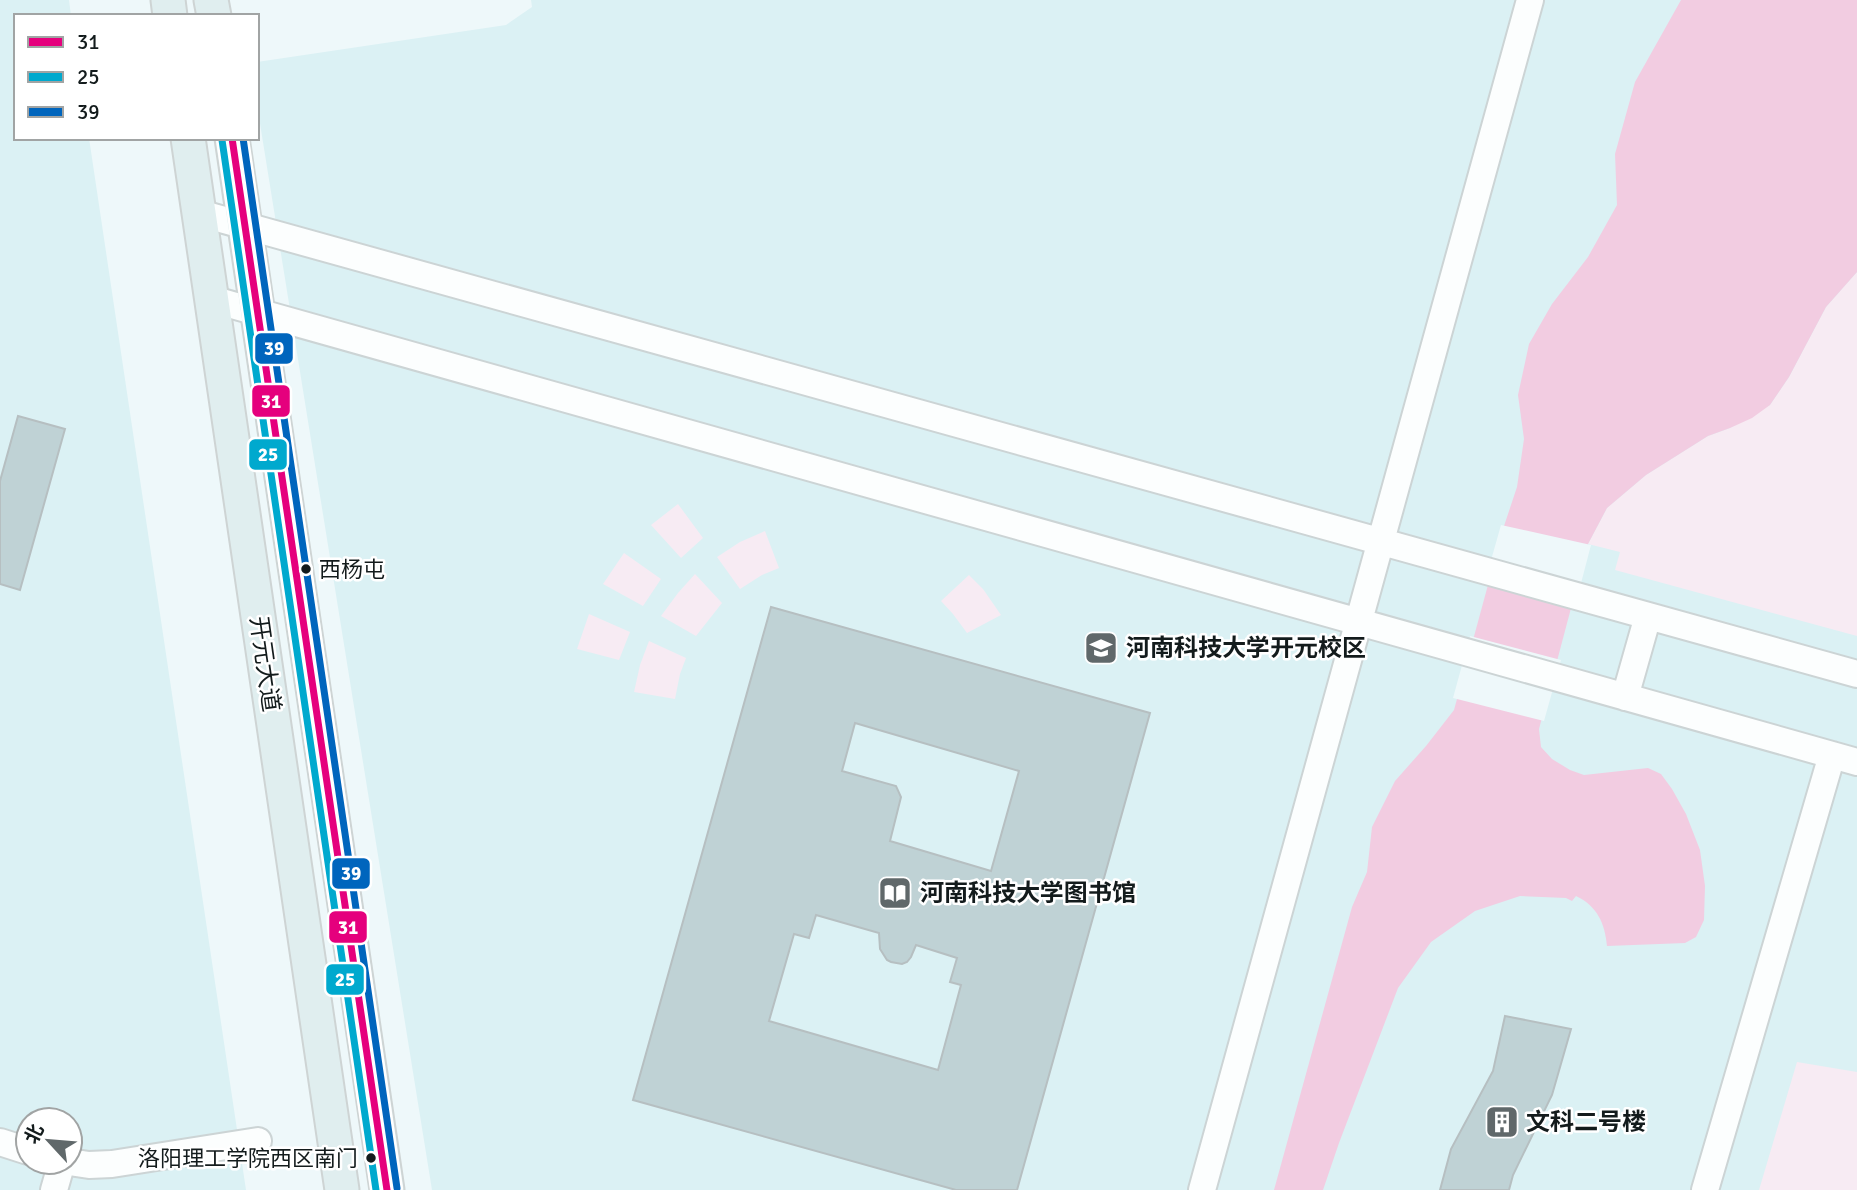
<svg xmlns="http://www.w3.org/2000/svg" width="1857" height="1190" font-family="Signika,'Noto Sans SC',sans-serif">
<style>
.built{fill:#dbf1f4;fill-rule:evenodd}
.green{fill:#f7ebf3}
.water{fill:#f2cce1}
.pier{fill:#eef8fa}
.building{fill:#bfd2d5;stroke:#b6bfc1;stroke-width:2;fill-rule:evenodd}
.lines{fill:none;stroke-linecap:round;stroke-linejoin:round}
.minor-casing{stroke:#ccd4d5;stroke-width:30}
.major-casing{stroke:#ced4d4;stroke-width:37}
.minor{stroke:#fcfefe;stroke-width:26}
.major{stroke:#e0eeef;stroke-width:33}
.bus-1-casing{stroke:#fff;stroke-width:12}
.bus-2-casing{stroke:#fff;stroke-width:12}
.bus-3-casing{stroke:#fff;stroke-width:12}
.bus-1{stroke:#e5007d;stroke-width:7}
.bus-2{stroke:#00a9ce;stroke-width:7}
.bus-3{stroke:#0065bd;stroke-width:7}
.bus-dot{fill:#131b1c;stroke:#fff;stroke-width:2.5}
.labels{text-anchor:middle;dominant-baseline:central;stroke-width:5;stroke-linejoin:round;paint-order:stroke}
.bus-label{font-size:22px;fill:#131b1c;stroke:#fff;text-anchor:start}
.poi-label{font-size:24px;font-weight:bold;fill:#131b1c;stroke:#fff;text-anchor:start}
.street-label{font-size:24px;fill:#131b1c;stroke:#fff}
.line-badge{stroke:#fff;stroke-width:2.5}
.badge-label{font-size:19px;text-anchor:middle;font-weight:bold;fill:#fff}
</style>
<rect width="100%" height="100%" fill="#eef8fa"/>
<path class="built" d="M 0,0 L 69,0 L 71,16 L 16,16 L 16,138 L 89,138 L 246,1190 L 0,1190 ZM 28,1120 L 70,1120 L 70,1162 L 28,1162 Z
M 531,0 L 1857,0 L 1857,1190 L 432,1190 L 257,105 L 257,62 L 506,25 L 532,7 Z"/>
<path class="green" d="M 1857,272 L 1857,636 L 1615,570 L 1620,552 L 1588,544 L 1607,508 L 1646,475 L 1708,436 L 1730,428 L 1770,405 L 1789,377 L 1826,307 Z
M 678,504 L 703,538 L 681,558 L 651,525 Z
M 765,531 L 779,568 L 762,575 L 740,589 L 717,557 L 740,542 Z
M 624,553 L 661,579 L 643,606 L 603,584 Z
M 695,574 L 722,603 L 696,636 L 661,616 L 678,593 Z
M 969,575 L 983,589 L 1001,615 L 967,633 L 953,614 L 941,601 Z
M 589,614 L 630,632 L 619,660 L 577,649 Z
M 649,641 L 686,658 L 680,674 L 675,699 L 634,692 L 640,665 Z
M 1797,1062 L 1857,1072 L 1857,1190 L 1759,1190 Z"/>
<path class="water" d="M 1681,0 L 1857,0 L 1857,272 L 1826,307 L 1789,377 L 1770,405 L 1752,418 L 1730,428 L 1708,436 L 1646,475 L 1607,508 L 1588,544 L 1539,729 L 1541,747 L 1552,759 L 1570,770 L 1584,775 L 1648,768 L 1661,774 L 1672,789 L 1686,814 L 1700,850 L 1705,886 L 1704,920 L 1696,937 L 1685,943 L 1607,946 C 1605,923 1597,906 1576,896 L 1572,901 L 1566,898 L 1520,896 L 1475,911 L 1431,942 L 1398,988 L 1339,1143 L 1323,1190 L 1274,1190 L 1352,907 L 1367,872 L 1372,827 L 1395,781 L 1426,746 L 1454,710 L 1504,526 L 1517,487 L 1524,439 L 1518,395 L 1529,344 L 1552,304 L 1588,257 L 1617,205 L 1615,154 L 1635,82 Z"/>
<path class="pier" d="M 1501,525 L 1591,545 L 1574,610 L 1484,585 Z
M 1470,636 L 1561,660 L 1544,721 L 1453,698 Z"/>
<path class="building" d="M 18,416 L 65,429 L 20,590 L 0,584 L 0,481 Z
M 771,607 L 1150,713 L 1017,1190 L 956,1190 L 633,1100 ZM 855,723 L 1019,771 L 991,871 L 890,841 L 901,797 L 896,786 L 842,771 ZM 816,915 L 879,933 L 880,949 L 887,960 L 891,962 L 902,964 L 907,962 L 911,957 L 916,945 L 957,958 L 950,982 L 961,985 L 938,1070 L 769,1021 L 794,934 L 809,938 Z
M 1505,1016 L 1571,1029 L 1552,1095 L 1513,1175 L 1509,1190 L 1440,1190 L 1451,1149 L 1493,1071 Z"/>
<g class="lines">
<defs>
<path id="minor" d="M 199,213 L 1857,674
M 211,299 L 1857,762
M 1625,697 L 1648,616
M 0,1142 L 28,1151
M 69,1162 L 89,1165 L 112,1164 L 258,1141
M 54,1190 L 62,1162
M 1202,1190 L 1530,0
M 1705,1190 L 1832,755"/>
<path id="major" d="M 168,0 L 170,16
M 211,0 L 214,16
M 188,138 L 342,1190
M 232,138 L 387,1190"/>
</defs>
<use href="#minor" class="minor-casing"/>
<use href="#major" class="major-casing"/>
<use href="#minor" class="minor"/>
<use href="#major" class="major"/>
<defs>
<path id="bus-1" d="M 232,138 L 387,1190"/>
<path id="bus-2" d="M 222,140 L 376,1190"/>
<path id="bus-3" d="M 243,138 L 397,1188"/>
</defs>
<use href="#bus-1" class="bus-1-casing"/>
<use href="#bus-2" class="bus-2-casing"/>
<use href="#bus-3" class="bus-3-casing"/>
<use href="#bus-1" class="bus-1"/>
<use href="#bus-2" class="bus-2"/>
<use href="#bus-3" class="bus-3"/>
</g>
<defs>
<symbol id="university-square" viewBox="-11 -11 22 22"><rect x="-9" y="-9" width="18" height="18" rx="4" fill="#60686a" stroke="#fff"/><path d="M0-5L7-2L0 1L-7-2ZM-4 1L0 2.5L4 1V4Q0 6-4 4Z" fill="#fff"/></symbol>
<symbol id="library-square" viewBox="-11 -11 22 22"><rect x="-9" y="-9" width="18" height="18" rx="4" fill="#60686a" stroke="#fff"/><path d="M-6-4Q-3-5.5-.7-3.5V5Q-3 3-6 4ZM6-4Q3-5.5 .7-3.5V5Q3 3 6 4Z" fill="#fff"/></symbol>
<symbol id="building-square" viewBox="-11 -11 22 22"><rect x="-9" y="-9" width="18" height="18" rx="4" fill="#60686a" stroke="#fff"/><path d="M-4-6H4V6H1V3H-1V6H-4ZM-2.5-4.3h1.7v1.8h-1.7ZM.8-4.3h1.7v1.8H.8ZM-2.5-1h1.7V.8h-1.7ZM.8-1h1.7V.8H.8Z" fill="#fff"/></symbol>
</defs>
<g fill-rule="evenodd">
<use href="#university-square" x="1082" y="629" width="38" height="38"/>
<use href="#library-square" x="876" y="874" width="38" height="38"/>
<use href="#building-square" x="1483" y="1103" width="38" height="38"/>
</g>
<g class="bus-dot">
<circle cx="306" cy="569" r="6"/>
<circle cx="371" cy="1158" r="6"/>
</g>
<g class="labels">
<g class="bus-label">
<text x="319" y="569">西杨屯</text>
<text x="358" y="1158" text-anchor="end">洛阳理工学院西区南门</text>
</g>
<g class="poi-label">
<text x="1126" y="648">河南科技大学开元校区</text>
<text x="920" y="893">河南科技大学图书馆</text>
<text x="1526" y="1122">文科二号楼</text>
</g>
<g class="street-label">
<text transform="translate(265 664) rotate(82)">开元大道</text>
</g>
</g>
<g class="line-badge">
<rect x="254" y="332" width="40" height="33" rx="7" fill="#0065bd"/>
<rect x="251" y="384" width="40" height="34" rx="7" fill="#e5007d"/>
<rect x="248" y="438" width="40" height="33" rx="7" fill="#00a9ce"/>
<rect x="331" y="857" width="40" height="33" rx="7" fill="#0065bd"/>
<rect x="328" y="910" width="40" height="34" rx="7" fill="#e5007d"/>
<rect x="325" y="963" width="40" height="33" rx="7" fill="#00a9ce"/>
</g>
<g class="badge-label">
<text x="274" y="355">39</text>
<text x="271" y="408">31</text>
<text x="268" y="461">25</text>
<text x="351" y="880">39</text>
<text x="348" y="934">31</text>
<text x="345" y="986">25</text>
</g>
<rect x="14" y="14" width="245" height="126" fill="#ffffff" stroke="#a1a4a4" stroke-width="2"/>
<rect x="28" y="37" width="35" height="10" fill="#e5007d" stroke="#a1a4a4" stroke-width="2"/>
<text x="77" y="49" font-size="21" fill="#131b1c">31</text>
<rect x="28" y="72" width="35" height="10" fill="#00a9ce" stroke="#a1a4a4" stroke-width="2"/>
<text x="77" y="84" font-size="21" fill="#131b1c">25</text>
<rect x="28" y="107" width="35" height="10" fill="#0065bd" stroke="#a1a4a4" stroke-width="2"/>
<text x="77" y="119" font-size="21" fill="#131b1c">39</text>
<g transform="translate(49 1141) rotate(296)"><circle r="33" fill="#ffffff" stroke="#a1a4a4" stroke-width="2"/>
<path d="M0-5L12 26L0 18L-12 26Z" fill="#60686a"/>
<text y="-10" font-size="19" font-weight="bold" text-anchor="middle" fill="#131b1c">北</text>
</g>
</svg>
